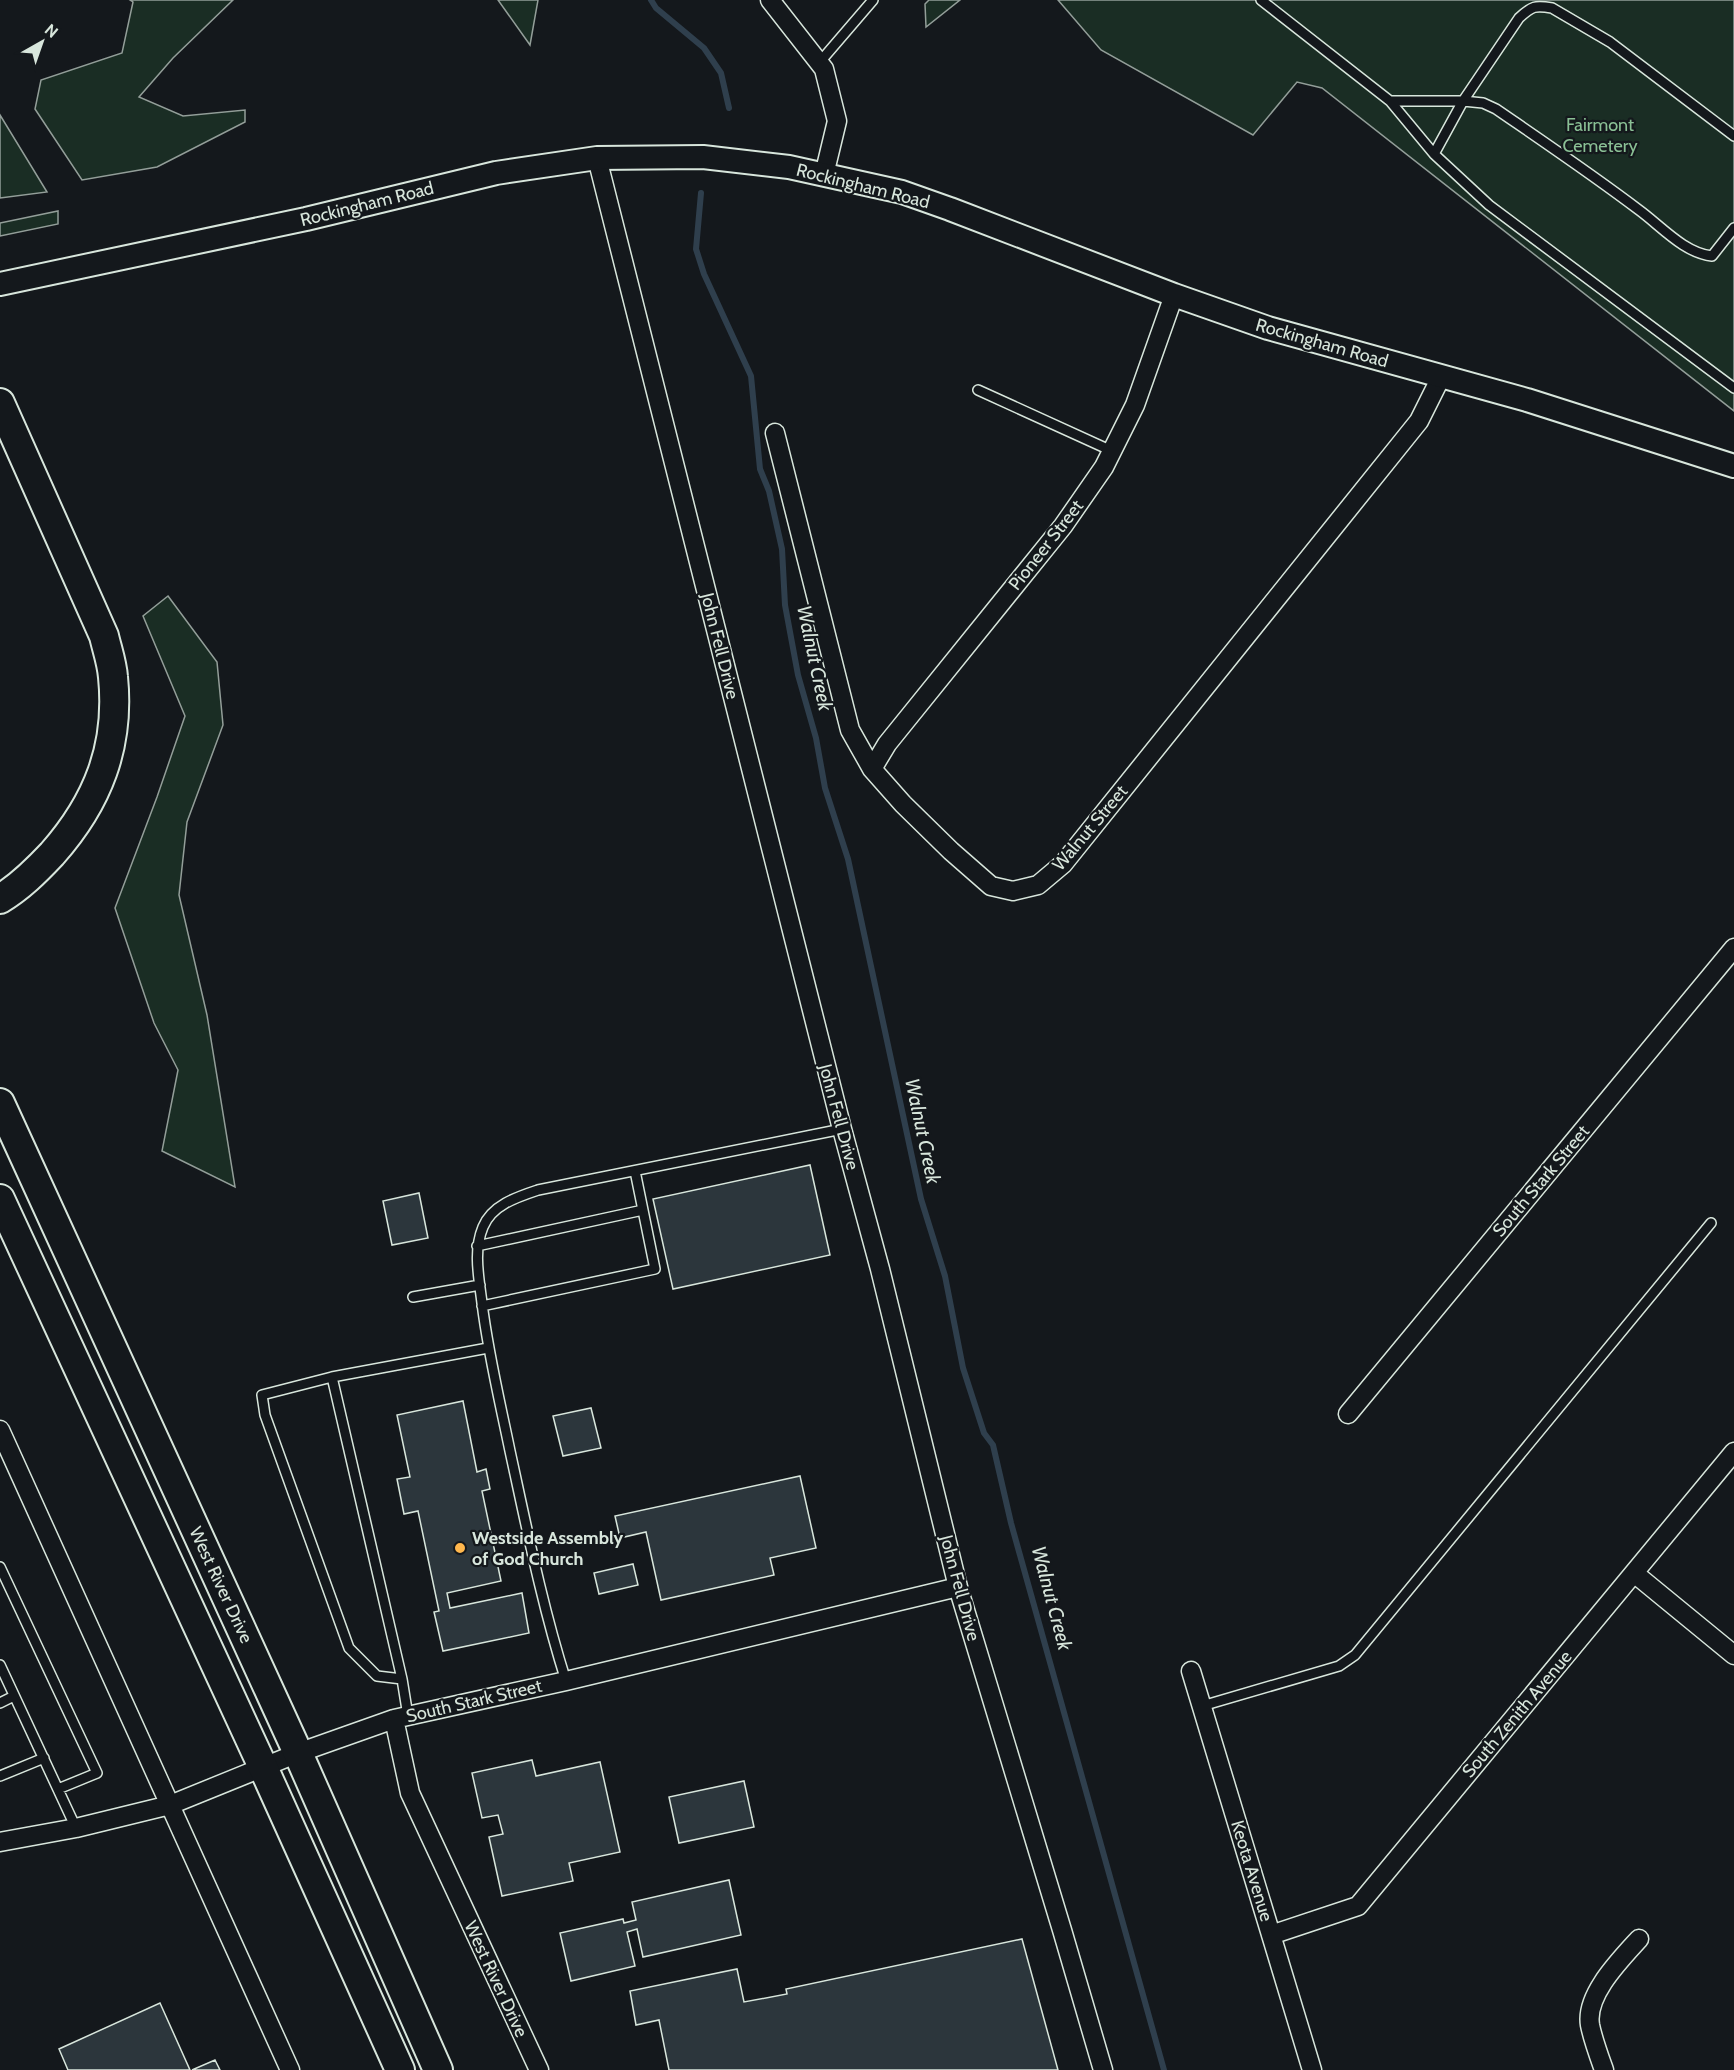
<svg xmlns="http://www.w3.org/2000/svg" width="1734" height="2070" font-family="Cabin,sans-serif">
<style>
.green{fill:#1a2d24;stroke:#939e99;stroke-width:1.5}
.lines{fill:none;stroke-linecap:round;stroke-linejoin:round}
.stream{stroke:#2f3f4d;stroke-width:6}
.building{fill:#2c363c;stroke:#d8e6dc;stroke-width:1.5}
.service-casing{stroke:#d8e6dc;stroke-width:12}
.minor-casing{stroke:#d8e6dc;stroke-width:21}
.tertiary-casing{stroke:#d8e6dc;stroke-width:26}
.primary-casing{stroke:#d8e6dc;stroke-width:32}
.service{stroke:#14181c;stroke-width:9}
.minor{stroke:#14181c;stroke-width:18}
.tertiary{stroke:#14181c;stroke-width:22}
.primary{stroke:#14181c;stroke-width:28}
.poi-dot{fill:#ffb74d;stroke:#14181c;stroke-width:2}
.labels{text-anchor:middle;dominant-baseline:central;stroke-width:4.5;stroke-linejoin:round;paint-order:stroke}
.park-label{font-size:18px;fill:#8ac095;stroke:#14181c}
.street-label{font-size:18px;fill:#d8e6dc;stroke:#14181c}
.poi-label{font-size:18px;font-weight:bold;fill:#d8e6dc;stroke:#14181c;text-anchor:start}
.water-label{font-size:20px;font-style:italic;fill:#d8e6dc;stroke:#14181c}
</style>
<rect width="100%" height="100%" fill="#14181c"/>
<path class="green" d="M 130,0 L 233,0 L 173,58 L 139,97 L 183,116 L 245,110 L 245,122 L 157,167 L 82,180 L 35,109 L 41,80 L 122,53 L 133,2 Z
M 498,0 L 538,0 L 530,45 Z
M 929,0 L 960,0 L 926,27 L 925,4 Z
M 1058,0 L 1734,0 L 1734,411 L 1322,88 L 1297,82 L 1253,135 L 1101,50 Z
M 0,115 L 47,192 L 0,198 Z
M 58,211 L 58,224 L 0,236 L 0,223 Z
M 168,596 L 217,662 L 223,725 L 187,822 L 179,895 L 207,1015 L 235,1187 L 162,1151 L 178,1070 L 154,1023 L 115,908 L 157,797 L 185,716 L 143,616 Z"/>
<g class="lines">
<path class="stream" d="M 651,0 L 656,8 L 704,48 L 721,73 L 729,108
M 701,193 L 696,249 L 704,274 L 751,376 L 760,469 L 769,491 L 782,549 L 785,605 L 798,675 L 816,738 L 825,788 L 848,859 L 921,1199 L 945,1276 L 963,1368 L 984,1433 L 993,1445 L 1011,1523 L 1164,2070"/>
</g>
<path class="building" d="M 810,1165 L 830,1255 L 673,1289 L 653,1199 Z
M 419,1193 L 428,1238 L 392,1245 L 383,1201 Z
M 463,1401 L 477,1472 L 486,1469 L 490,1489 L 482,1491 L 501,1581 L 447,1593 L 450,1608 L 522,1593 L 529,1633 L 443,1651 L 434,1612 L 439,1611 L 418,1511 L 404,1514 L 397,1479 L 410,1477 L 397,1415 Z
M 591,1408 L 601,1448 L 563,1456 L 553,1416 Z
M 800,1476 L 816,1548 L 770,1558 L 774,1575 L 661,1600 L 646,1532 L 620,1538 L 615,1516 Z
M 633,1564 L 638,1585 L 599,1594 L 594,1573 Z
M 532,1760 L 536,1776 L 600,1762 L 620,1852 L 569,1863 L 573,1881 L 502,1896 L 489,1837 L 503,1834 L 498,1815 L 482,1818 L 472,1773 Z
M 744,1781 L 754,1827 L 679,1843 L 669,1797 Z
M 729,1880 L 741,1935 L 643,1957 L 637,1929 L 627,1932 L 635,1966 L 571,1981 L 560,1933 L 623,1919 L 624,1923 L 636,1920 L 632,1902 Z
M 1022,1939 L 1058,2070 L 669,2070 L 659,2020 L 636,2025 L 630,1991 L 737,1969 L 744,2002 L 787,1994 L 786,1989 Z
M 160,2003 L 190,2070 L 68,2070 L 59,2049 Z
M 215,2060 L 220,2070 L 192,2070 Z"/>
<g class="lines">
<defs>
<path id="service" d="M 1261,0 L 1390,101 L 1434,154 L 1489,205 L 1734,388
M 819,63 L 873,0
M 1390,101 L 1463,101 L 1434,154
M 1734,136 L 1610,42 L 1552,8 C 1535,5 1532,6 1519,18 L 1463,101 L 1483,103 L 1496,109 C 1544,142 1593,175 1639,210 C 1661,226 1684,253 1712,256 L 1734,228
M 978,390 L 1112,451
M 477,1246 L 643,1210
M 413,1297 L 480,1285
M 482,1306 L 655,1269 L 635,1171
M 332,1377 L 402,1679 L 408,1716
M 0,1567 L 97,1773 L 58,1789
M 0,1665 L 76,1828
M 402,1679 L 377,1676 L 349,1648 L 265,1415 L 262,1395 L 332,1377 L 488,1348
M 566,1681 C 542,1605 527,1529 510,1451 C 500,1402 488,1353 482,1303 C 479,1278 473,1251 483,1227 C 492,1205 517,1197 538,1190 L 842,1129
M 0,1703 L 14,1696
M 1202,1706 L 1339,1666 L 1355,1655 L 1711,1223
M 0,1776 L 44,1758"/>
<path id="minor" d="M 770,0 L 824,69 L 837,121 L 824,175
M 597,158 L 842,1129 L 880,1269 L 958,1587 L 1062,1930 L 1103,2070
M 775,433 L 850,730 L 872,769 L 903,804 L 951,851 L 991,886 L 1013,891 L 1038,885 L 1063,864 L 1419,421 L 1441,377
M 872,769 L 887,744 L 1063,526 L 1104,467 L 1135,405 L 1174,295
M 1348,1414 L 1734,948
M 0,1430 L 290,2070
M 1634,1573 L 1734,1655
M 1191,1671 L 1312,2070
M 394,1719 L 410,1793 L 539,2070
M 0,1842 L 76,1828 L 170,1805 L 298,1753 L 394,1719 L 566,1681 L 958,1587
M 1271,1935 L 1358,1906 L 1734,1452
M 1604,2070 C 1599,2056 1593,2040 1590,2025 C 1585,1995 1620,1960 1639,1939"/>
<path id="tertiary" d="M 0,284 L 306,219 L 496,173 L 597,158 L 703,157 L 789,167 L 902,192 L 950,209 L 1174,295 L 1268,328 L 1527,400 L 1734,466"/>
<path id="primary" d="M 0,403 L 104,636 C 107,649 112,663 113,677 C 120,746 98,802 52,854 C 36,871 20,887 0,899
M 0,1103 L 298,1753 L 438,2070
M 0,1199 L 263,1767 L 400,2070"/>
</defs>
<use href="#service" class="service-casing"/>
<use href="#minor" class="minor-casing"/>
<use href="#tertiary" class="tertiary-casing"/>
<use href="#primary" class="primary-casing"/>
<use href="#service" class="service"/>
<use href="#minor" class="minor"/>
<use href="#tertiary" class="tertiary"/>
<use href="#primary" class="primary"/>
</g>
<circle class="poi-dot" cx="460" cy="1548" r="6"/>
<g class="labels">
<g class="park-label">
<text x="1600" y="125">Fairmont<tspan x="1600" dy="21">Cemetery</tspan></text>
</g>
<g class="street-label">
<text transform="translate(863 186) rotate(14)">Rockingham Road</text>
<text transform="translate(367 204) rotate(-14)">Rockingham Road</text>
<text transform="translate(1322 343) rotate(16)">Rockingham Road</text>
<text transform="translate(1046 545) rotate(-52)">Pioneer Street</text>
<text transform="translate(720 646) rotate(76)">John Fell Drive</text>
<text transform="translate(1090 828) rotate(-50)">Walnut Street</text>
<text transform="translate(839 1117) rotate(75)">John Fell Drive</text>
<text transform="translate(1541 1181) rotate(-50)">South Stark Street</text>
<text transform="translate(221 1585) rotate(65)">West River Drive</text>
<text transform="translate(960 1588) rotate(75)">John Fell Drive</text>
<text transform="translate(474 1701) rotate(-13)">South Stark Street</text>
<text transform="translate(1517 1714) rotate(-50)">South Zenith Avenue</text>
<text transform="translate(1252 1871) rotate(73)">Keota Avenue</text>
<text transform="translate(496 1979) rotate(65)">West River Drive</text>
</g>
<g class="poi-label">
<text x="472" y="1538">Westside Assembly<tspan x="472" dy="21">of God Church</tspan></text>
</g>
<g class="water-label">
<text transform="translate(815 658) rotate(78)">Walnut Creek</text>
<text transform="translate(923 1131) rotate(78)">Walnut Creek</text>
<text transform="translate(1052 1598) rotate(75)">Walnut Creek</text>
</g>
</g>
<g transform="translate(42 42) rotate(40)" stroke="#14181c" stroke-width="4.5" paint-order="stroke">
<path d="M0-4.5L10 22L0 15L-10 22Z" fill="#d8e6dc"/>
<text y="-9" font-size="16" font-weight="bold" text-anchor="middle" fill="#d8e6dc">N</text>
</g>
</svg>
